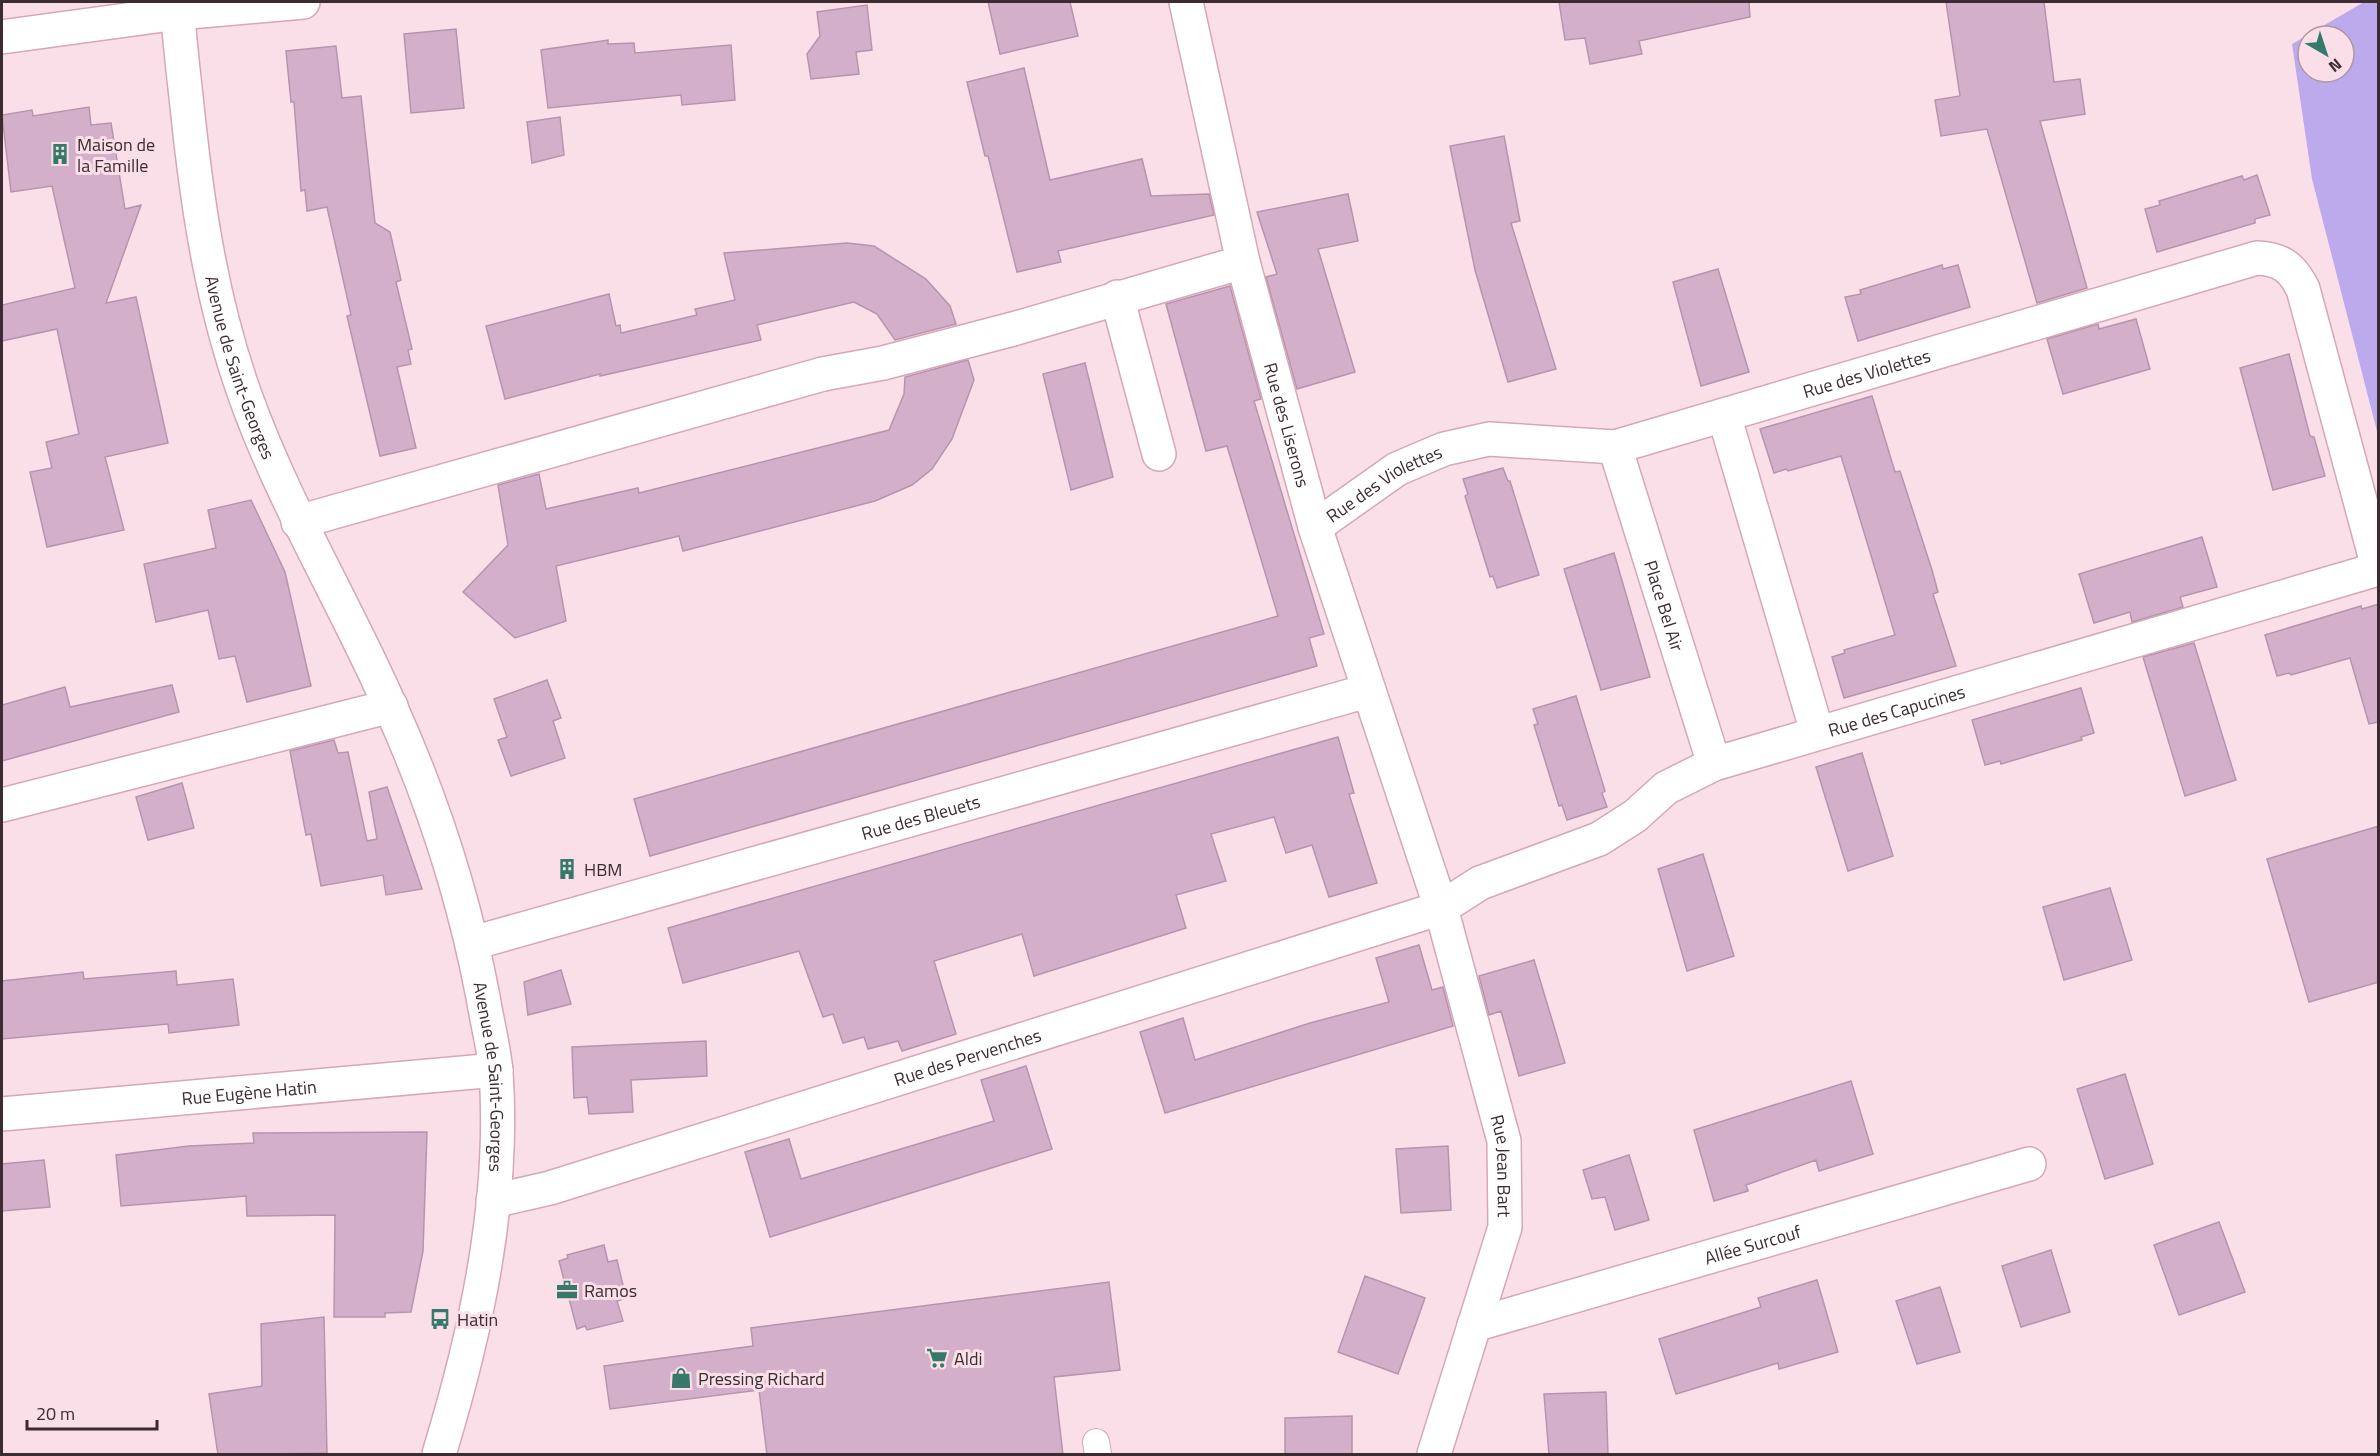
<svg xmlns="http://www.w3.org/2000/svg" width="2380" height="1456" font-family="'Titillium Web',sans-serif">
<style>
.green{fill:#bcaaec;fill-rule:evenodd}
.building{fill:#d4afc9;stroke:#b794ad;stroke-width:1.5}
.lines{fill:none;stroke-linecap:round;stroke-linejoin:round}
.service-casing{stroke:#d4a8b7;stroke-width:28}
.pedestrian-casing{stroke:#d4a8b7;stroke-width:36}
.minor-casing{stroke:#d4a8b7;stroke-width:36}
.secondary-casing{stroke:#d4a8b7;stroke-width:36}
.service{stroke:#fff;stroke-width:26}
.pedestrian{stroke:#fff;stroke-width:33}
.minor{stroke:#fff;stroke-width:33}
.secondary{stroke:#fff;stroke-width:33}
.labels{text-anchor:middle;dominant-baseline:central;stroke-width:6;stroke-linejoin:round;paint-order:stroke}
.poi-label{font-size:18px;fill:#3c2b31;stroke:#fbdfe8;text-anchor:start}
.street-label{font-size:18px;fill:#3c2b31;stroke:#fbdfe8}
</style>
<rect width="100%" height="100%" fill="#fbdfe8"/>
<path class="green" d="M 2364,2 L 2378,2 L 2378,435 L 2312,179 L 2292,44 ZM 2308,36 L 2344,36 L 2344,72 L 2308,72 Z"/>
<path class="building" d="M 988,2 L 1070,2 L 1078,36 L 1000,54 Z
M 1559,2 L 1749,2 L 1750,17 L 1639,41 L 1642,54 L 1590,64 L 1585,38 L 1565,40 Z
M 1946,2 L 2044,2 L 2054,82 L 2080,79 L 2085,114 L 2040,121 L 2087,288 L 2037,303 L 1987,129 L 1941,136 L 1935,100 L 1960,96 Z
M 867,5 L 872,50 L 856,52 L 859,74 L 811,79 L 807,54 L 820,36 L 817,12 Z
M 456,29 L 464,108 L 411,113 L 404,34 Z
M 608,40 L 608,44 L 634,43 L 635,53 L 731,45 L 735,100 L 682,105 L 681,95 L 548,108 L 541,50 Z
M 336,46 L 342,98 L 361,96 L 375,223 L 390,232 L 401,280 L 396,282 L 412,349 L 408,350 L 411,364 L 397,367 L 416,448 L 380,456 L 347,316 L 351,315 L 327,207 L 307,211 L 305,190 L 301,191 L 294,102 L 291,102 L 286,51 Z
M 1024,68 L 1050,180 L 1142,159 L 1151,196 L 1209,194 L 1214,215 L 1058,251 L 1061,262 L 1017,272 L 988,156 L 985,156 L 967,82 Z
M 89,107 L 91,125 L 111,123 L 125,209 L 141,205 L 106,303 L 136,297 L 168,443 L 105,457 L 124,530 L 47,547 L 30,472 L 52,468 L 46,442 L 79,434 L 57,329 L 2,341 L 2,305 L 75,288 L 52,186 L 11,192 L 2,115 L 32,110 L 33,116 Z
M 560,117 L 564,155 L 532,163 L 527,122 Z
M 1504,136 L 1520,221 L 1511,223 L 1556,369 L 1508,382 L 1475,270 L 1450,146 Z
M 2257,175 L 2270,215 L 2255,219 L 2255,223 L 2157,252 L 2145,209 L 2160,205 L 2159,201 L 2242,176 L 2244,180 Z
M 1348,194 L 1358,241 L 1318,249 L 1355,372 L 1297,389 L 1266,277 L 1277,274 L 1257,212 Z
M 847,243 L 874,246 L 926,279 L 950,306 L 956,324 L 895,340 L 877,314 L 854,302 L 757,325 L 761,340 L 600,376 L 600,374 L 505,399 L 486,326 L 609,294 L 616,326 L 620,325 L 621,333 L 697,315 L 695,309 L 735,300 L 724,253 Z
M 1942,265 L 1943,269 L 1958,265 L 1970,307 L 1858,341 L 1845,297 L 1861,294 L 1860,290 Z
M 1718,269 L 1749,372 L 1701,386 L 1673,282 Z
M 1230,286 L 1261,399 L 1254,401 L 1324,634 L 1309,638 L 1317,666 L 650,856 L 634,799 L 1278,616 L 1227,446 L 1206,451 L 1166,304 Z
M 2136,319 L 2150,369 L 2063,394 L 2047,339 L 2098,324 L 2099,329 Z
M 2289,354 L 2310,436 L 2314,437 L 2325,476 L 2273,490 L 2240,368 Z
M 968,360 L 974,380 L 952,439 L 932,469 L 912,485 L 875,501 L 683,551 L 679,536 L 556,566 L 566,621 L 515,638 L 463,592 L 508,545 L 498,485 L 539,474 L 546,509 L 638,488 L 639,493 L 889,430 L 904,394 L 905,377 Z
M 1085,363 L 1113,477 L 1071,490 L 1043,374 Z
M 1872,396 L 1895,472 L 1900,471 L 1932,570 L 1938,592 L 1933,594 L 1956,666 L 1844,698 L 1832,657 L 1845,653 L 1844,650 L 1895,635 L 1841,456 L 1788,471 L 1786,469 L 1774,473 L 1760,429 Z
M 1503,468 L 1508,481 L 1510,481 L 1539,575 L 1497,588 L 1493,576 L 1490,577 L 1465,496 L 1468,494 L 1463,479 Z
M 251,500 L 285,572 L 311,686 L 247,702 L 235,656 L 219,659 L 208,610 L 156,622 L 144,564 L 216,548 L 208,510 Z
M 2202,537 L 2217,587 L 2180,597 L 2183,607 L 2132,622 L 2130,612 L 2094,623 L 2079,574 Z
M 1614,553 L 1650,677 L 1601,690 L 1564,569 Z
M 2379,604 L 2379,722 L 2369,724 L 2350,658 L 2291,675 L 2289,673 L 2277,676 L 2265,635 L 2361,606 L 2362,609 Z
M 2194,643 L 2236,780 L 2185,796 L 2143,657 Z
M 547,680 L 561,718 L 553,721 L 565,758 L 511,776 L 498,740 L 507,737 L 494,699 Z
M 172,685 L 179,712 L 2,761 L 2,705 L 65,687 L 70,707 Z
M 2081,688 L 2094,733 L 2081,737 L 2082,740 L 2001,764 L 2000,761 L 1985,765 L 1972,720 Z
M 1576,696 L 1605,791 L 1602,793 L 1607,807 L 1567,820 L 1562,805 L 1559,806 L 1534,725 L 1538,724 L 1533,709 Z
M 1338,737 L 1354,793 L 1349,794 L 1377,883 L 1329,897 L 1312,845 L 1286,853 L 1274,817 L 1211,834 L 1226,881 L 1176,895 L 1186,928 L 1034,976 L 1022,934 L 934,961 L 956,1034 L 902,1051 L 898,1041 L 868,1049 L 864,1037 L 843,1043 L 833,1014 L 823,1017 L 799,951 L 683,983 L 668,928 Z
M 334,740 L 338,753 L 348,752 L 367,841 L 377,839 L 369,792 L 387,787 L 422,889 L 386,895 L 383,875 L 321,886 L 311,834 L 306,835 L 290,751 Z
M 1862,753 L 1893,856 L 1848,871 L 1816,767 Z
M 182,783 L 194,828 L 148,840 L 136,797 Z
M 2379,826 L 2379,982 L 2309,1002 L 2267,859 Z
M 1703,854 L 1734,956 L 1687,971 L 1658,869 Z
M 2110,888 L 2132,960 L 2064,980 L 2043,907 Z
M 1419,945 L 1432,990 L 1443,987 L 1453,1026 L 1165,1113 L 1140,1032 L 1183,1018 L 1195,1060 L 1310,1023 L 1389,1002 L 1376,958 Z
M 1534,960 L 1565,1063 L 1519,1076 L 1501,1011 L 1489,1015 L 1479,976 Z
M 561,970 L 571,1004 L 528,1015 L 524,982 Z
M 176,971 L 177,985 L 233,979 L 239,1025 L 169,1033 L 168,1024 L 2,1039 L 2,981 L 83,972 L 84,979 Z
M 706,1041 L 707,1076 L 631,1080 L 633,1112 L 589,1114 L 587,1097 L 574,1098 L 572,1047 Z
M 1026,1066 L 1052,1149 L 770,1237 L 745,1152 L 789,1139 L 801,1179 L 994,1121 L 981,1080 Z
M 2125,1074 L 2153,1164 L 2105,1179 L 2077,1089 Z
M 1851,1081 L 1873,1154 L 1819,1171 L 1816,1160 L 1746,1185 L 1748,1191 L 1714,1201 L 1694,1130 Z
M 427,1132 L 423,1251 L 411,1312 L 385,1313 L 385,1317 L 334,1317 L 335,1215 L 247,1216 L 246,1196 L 121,1206 L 116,1155 L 189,1146 L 254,1143 L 253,1133 Z
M 1448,1146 L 1451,1210 L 1401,1213 L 1396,1149 Z
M 1629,1155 L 1649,1220 L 1615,1230 L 1605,1197 L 1592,1199 L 1583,1170 Z
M 44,1160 L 50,1207 L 2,1211 L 2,1164 Z
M 2219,1222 L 2245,1292 L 2179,1315 L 2154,1245 Z
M 604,1245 L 608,1262 L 617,1260 L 626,1298 L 617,1301 L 623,1321 L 587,1330 L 585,1326 L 577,1329 L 559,1261 L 568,1258 L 567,1255 Z
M 2051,1250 L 2070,1312 L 2021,1327 L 2002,1266 Z
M 1365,1276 L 1425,1298 L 1398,1374 L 1338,1352 Z
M 1817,1280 L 1838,1352 L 1779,1369 L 1778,1363 L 1676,1394 L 1659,1339 L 1761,1307 L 1758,1298 Z
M 1109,1282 L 1120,1370 L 1054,1377 L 1063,1455 L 767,1455 L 759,1390 L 610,1409 L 604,1366 L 753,1346 L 751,1328 Z
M 1940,1287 L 1960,1352 L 1917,1364 L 1896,1301 Z
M 324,1317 L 327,1453 L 218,1455 L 209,1394 L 262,1386 L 261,1324 Z
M 1606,1392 L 1608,1455 L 1549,1455 L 1544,1394 Z
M 1352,1416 L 1352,1455 L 1285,1455 L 1285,1418 Z"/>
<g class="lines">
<defs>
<path id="service" d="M 1096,1442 L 1098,1454"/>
<path id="pedestrian" d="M 823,374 L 883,363 L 1013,329"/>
<g id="minor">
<path id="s1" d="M 1186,2 L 1243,262 L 1315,527 L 1441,908 L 1504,1141 L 1505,1227 L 1434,1454"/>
<path d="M 2,37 L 178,13 L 303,2"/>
<path d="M 1117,297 L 1159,454"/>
<path d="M 1013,329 L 1243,262"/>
<path d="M 1724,415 L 1817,732"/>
<path id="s2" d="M 1615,447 L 1714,764"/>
<path d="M 298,522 L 823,374"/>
<path id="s3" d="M 1315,527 L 1397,469 L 1444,449 L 1489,439 L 1615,447 L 2257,258 C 2281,259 2292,267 2303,289 L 2378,567"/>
<path d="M 2,805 L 391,706"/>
<path id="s4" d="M 473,943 L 1367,691"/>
<path id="s5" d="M 2,1114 L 496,1070"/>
<path id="s6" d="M 493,1201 L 550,1188 L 1441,908 L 1480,883 L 1599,839 L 1635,816 L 1666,788 L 1714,764 L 2378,569"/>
<path id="s7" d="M 1474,1325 L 2029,1164"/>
</g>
<g id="secondary">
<path id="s8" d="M 177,2 C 179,39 184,77 188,115 C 198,211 213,307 246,398 C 285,506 345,603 391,708 C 433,801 464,897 483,997 C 487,1022 494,1048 496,1072 C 505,1201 476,1333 439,1454"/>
</g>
</defs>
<use href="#service" class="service-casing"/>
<use href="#pedestrian" class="pedestrian-casing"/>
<use href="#minor" class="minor-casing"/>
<use href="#secondary" class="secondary-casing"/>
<use href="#service" class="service"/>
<use href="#pedestrian" class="pedestrian"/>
<use href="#minor" class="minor"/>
<use href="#secondary" class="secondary"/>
</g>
<defs>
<symbol id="building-bare" viewBox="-9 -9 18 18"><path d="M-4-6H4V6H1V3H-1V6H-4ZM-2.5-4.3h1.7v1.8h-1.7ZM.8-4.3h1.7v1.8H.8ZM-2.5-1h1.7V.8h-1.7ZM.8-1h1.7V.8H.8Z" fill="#36796a" stroke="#fbdfe8" stroke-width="2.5" paint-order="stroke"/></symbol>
<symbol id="office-bare" viewBox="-9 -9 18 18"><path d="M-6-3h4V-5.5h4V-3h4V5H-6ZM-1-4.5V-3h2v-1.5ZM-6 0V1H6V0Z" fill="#36796a" stroke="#fbdfe8" stroke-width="2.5" paint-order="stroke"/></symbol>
<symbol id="bus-bare" viewBox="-9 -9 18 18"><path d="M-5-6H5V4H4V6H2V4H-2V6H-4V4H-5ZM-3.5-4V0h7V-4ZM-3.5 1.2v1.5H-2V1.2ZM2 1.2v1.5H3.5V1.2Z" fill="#36796a" stroke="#fbdfe8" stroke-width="2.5" paint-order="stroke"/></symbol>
<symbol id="supermarket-bare" viewBox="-9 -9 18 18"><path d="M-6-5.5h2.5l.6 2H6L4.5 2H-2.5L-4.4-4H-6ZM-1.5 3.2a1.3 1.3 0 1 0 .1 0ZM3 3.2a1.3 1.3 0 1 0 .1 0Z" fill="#36796a" stroke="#fbdfe8" stroke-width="2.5" paint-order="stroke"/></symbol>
<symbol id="shop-bare" viewBox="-9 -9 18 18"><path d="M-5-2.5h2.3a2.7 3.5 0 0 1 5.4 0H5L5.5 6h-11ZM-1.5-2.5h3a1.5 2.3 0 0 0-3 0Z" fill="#36796a" stroke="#fbdfe8" stroke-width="2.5" paint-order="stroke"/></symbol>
</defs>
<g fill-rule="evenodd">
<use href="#building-bare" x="45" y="139" width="30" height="30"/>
<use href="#building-bare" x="552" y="854" width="30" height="30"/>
<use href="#office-bare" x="552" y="1275" width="30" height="30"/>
<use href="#bus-bare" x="425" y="1304" width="30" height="30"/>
<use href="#supermarket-bare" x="922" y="1343" width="30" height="30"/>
<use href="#shop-bare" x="666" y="1363" width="30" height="30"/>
</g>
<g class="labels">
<g class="poi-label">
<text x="77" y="144">Maison de<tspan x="77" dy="21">la Famille</tspan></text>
<text x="584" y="869">HBM</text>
<text x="584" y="1290">Ramos</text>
<text x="457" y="1319">Hatin</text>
<text x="954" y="1358">Aldi</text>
<text x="698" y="1378">Pressing Richard</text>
</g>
<g class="street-label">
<text stroke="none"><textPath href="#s8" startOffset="372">Avenue de Saint-Georges</textPath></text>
<text stroke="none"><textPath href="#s3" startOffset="586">Rue des Violettes</textPath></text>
<text stroke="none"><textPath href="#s1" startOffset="435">Rue des Liserons</textPath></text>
<text stroke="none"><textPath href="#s3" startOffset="82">Rue des Violettes</textPath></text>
<text stroke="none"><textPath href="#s2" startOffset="166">Place Bel Air</textPath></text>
<text stroke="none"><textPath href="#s6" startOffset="1494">Rue des Capucines</textPath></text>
<text stroke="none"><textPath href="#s4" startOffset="465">Rue des Bleuets</textPath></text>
<text stroke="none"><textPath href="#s6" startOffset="496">Rue des Pervenches</textPath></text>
<text stroke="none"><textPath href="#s8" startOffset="1130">Avenue de Saint-Georges</textPath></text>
<text stroke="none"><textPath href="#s5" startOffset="248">Rue Eugène Hatin</textPath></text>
<text stroke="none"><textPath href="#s1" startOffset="1208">Rue Jean Bart</textPath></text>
<text stroke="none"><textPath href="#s7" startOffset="290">Allée Surcouf</textPath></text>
</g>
</g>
<rect width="2380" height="1456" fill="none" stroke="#3c2b31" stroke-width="6"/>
<g transform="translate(2326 54) rotate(141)"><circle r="28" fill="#fbdfe8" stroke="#af979f" stroke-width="1.5"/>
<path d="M0-4.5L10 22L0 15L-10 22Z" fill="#36796a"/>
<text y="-9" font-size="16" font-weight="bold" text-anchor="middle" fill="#3c2b31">N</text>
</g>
<path d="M27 1420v9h130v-9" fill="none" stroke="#3c2b31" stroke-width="3"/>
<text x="36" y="1420" font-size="18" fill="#3c2b31" stroke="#fbdfe8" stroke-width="4.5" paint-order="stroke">20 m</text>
</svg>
